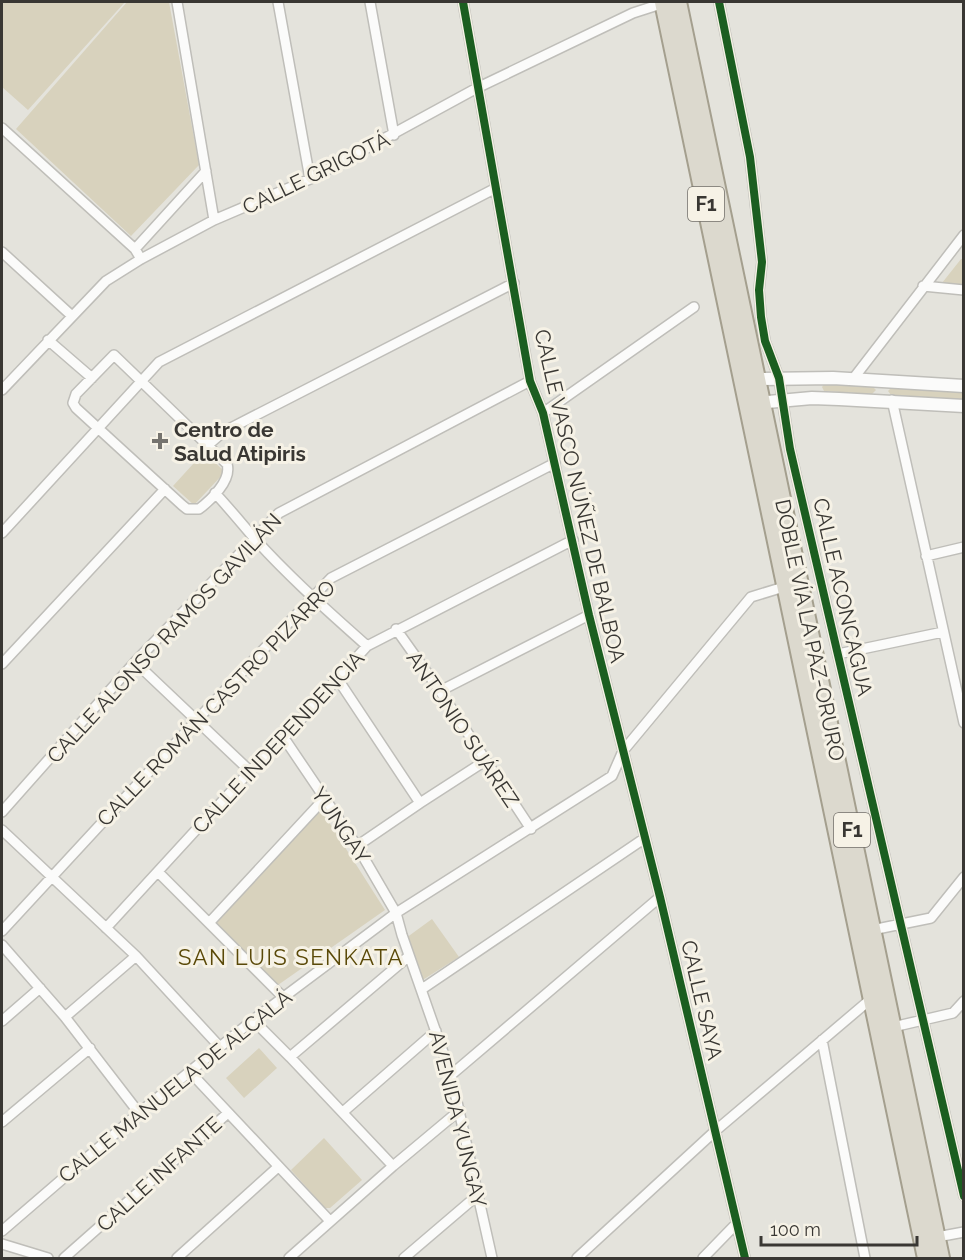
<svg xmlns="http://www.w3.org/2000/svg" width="965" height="1260" font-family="Raleway,sans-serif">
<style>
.green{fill:#d8d2bd}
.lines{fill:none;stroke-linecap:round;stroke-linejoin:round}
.minor-casing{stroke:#bfbeb9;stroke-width:12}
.tertiary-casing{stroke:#bfbeb9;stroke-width:15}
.trunk-casing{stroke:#a49f8e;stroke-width:20}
.minor{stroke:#fbfbfa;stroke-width:9}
.tertiary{stroke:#fbfbfa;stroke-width:12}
.trunk{stroke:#dcd9ce;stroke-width:16}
.cycleway-casing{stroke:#f6f2e6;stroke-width:11}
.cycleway{stroke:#1b5e20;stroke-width:8}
.poi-dot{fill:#75736e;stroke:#f6f2e6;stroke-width:2}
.labels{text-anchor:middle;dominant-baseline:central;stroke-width:6;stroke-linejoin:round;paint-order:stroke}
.shield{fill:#f6f2e6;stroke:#726f69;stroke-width:1.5}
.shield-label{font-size:20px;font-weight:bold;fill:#393733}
.street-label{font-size:21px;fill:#393733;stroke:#f6f2e6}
.poi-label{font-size:21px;font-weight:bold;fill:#393733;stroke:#f6f2e6;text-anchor:start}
.neighbourhood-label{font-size:22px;letter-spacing:1.5px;fill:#5a4908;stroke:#f6f2e6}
</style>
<rect width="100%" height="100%" fill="#e4e3dc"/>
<path class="green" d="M 2,2 L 125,2 L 28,110 L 2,87 Z
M 127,2 L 169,2 L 199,165 L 131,236 L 16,129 Z
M 961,259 L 963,259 L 963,287 L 946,286 L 942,283 Z
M 825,383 L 872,386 L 876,390 L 872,394 L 824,391 L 822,387 Z
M 892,387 L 963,392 L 963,400 L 891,395 L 888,391 Z
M 204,452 L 225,472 L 194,505 L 173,486 Z
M 320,808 L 385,910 L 278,985 L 216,923 Z
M 432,919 L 459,957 L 421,981 L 406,938 Z
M 259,1048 L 277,1068 L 244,1098 L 226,1078 Z
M 324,1138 L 362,1180 L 330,1208 L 325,1208 L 291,1170 Z"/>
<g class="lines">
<defs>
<path id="minor" d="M 177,2 L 214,220
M 278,2 L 310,179
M 370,2 L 394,135
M 463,2 L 530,381 L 543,413 L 589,615 L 660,897 L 745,1258
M 719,2 L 750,157 L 762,262 L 759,290 L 761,317 L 765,341 L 779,378 L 790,449 L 964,1196
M 2,128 L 135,249 L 141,259
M 135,249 L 206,171
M 2,252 L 72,316
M 923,286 L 964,290
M 48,340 L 92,378
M 114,355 L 227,464 C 232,480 211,500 199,509 L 187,509 L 182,505 L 76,408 L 73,403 L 76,394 Z
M 853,379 L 964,235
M 2,390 L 106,281 L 141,259 L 214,220 L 310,179 L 477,88 L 633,13 L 664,3
M 892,400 L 964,723
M 543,413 L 694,307
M 208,445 L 223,432 L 514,283
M 215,493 C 229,508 242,524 255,539 C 289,577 328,611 367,646
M 2,533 L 159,362 L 496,188
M 926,556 L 964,547
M 396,629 L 440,691 L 531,829
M 838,654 L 943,632
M 135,662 L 250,771
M 2,664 L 165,489
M 337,678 L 420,803
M 440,691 L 589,615
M 284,738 L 357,846 L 396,913 L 402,935 L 451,1075 L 492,1258
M 2,812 L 135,662 L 279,513 L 530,381
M 2,830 L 136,956 L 220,1047
M 357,846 L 420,803 L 485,761
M 158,872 L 283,997
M 209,923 L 324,799
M 106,928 L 250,771 L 284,738 L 367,646 L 573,540
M 872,930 L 931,918 L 964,877
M 2,931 L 196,721 L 331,578 L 555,463
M 2,945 L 65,1017 L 139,1113
M 422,989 L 645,838
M 65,1017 L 136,956
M 253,1020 L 290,1057 L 393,1166
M 2,1021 L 40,988
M 893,1027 L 953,1013 L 964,1001
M 822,1040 L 865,1258
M 290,1057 L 409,956
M 190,1072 L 330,1221
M 451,1075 L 660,897
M 343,1112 L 436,1031
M 2,1122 L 90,1048
M 2,1231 L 139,1113 L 253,1020 L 396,913 L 612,776 L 623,751 L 751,597 L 787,586
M 937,1237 L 964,1232
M 2,1244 L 48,1258
M 64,1258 L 228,1113
M 177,1258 L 278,1167
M 289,1258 L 393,1166 L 460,1110
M 404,1258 L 479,1194
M 577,1258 L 714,1132 L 872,998
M 703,1258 L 737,1223"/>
<path id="tertiary" d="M 758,379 L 833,378 L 964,386
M 756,403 L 812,398 L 839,399 L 964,406"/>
<path id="trunk" d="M 663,2 L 926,1258
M 678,2 L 941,1258"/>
</defs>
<use href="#minor" class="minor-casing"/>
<use href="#tertiary" class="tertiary-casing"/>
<use href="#trunk" class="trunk-casing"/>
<use href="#minor" class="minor"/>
<use href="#tertiary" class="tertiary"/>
<use href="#trunk" class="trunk"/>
<defs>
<path id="cycleway" d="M 463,2 L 530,381 L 543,413 L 589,615 L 660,897 L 745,1258
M 719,2 L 750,157 L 762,262 L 759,290 L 761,317 L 765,341 L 779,378 L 790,449 L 964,1196"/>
</defs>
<use href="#cycleway" class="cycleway-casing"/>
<use href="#cycleway" class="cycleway"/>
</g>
<path class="poi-dot" d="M157 432h6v6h6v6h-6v6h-6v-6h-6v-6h6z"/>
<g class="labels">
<g class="shield">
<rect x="688" y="187" width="36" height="34" rx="4.5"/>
<rect x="834" y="813" width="36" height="34" rx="4.5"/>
</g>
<g class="shield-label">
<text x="706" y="204">F1</text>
<text x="852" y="830">F1</text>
</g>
<g class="street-label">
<text transform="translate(316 173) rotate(-26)">CALLE GRIGOTÁ</text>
<text transform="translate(580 496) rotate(77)">CALLE VASCO NÚÑEZ DE BALBOA</text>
<text transform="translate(843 597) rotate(77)">CALLE ACONCAGUA</text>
<text transform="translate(810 630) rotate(78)">DOBLE VÍA LA PAZ-ORURO</text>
<text transform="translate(164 638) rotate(-47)">CALLE ALONSO RAMOS GAVILÁN</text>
<text transform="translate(216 703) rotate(-46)">CALLE ROMÁN CASTRO PIZARRO</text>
<text transform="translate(463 729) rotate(56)">ANTONIO SUÁREZ</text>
<text transform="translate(278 742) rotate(-47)">CALLE INDEPENDENCIA</text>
<text transform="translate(341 825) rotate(56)">YUNGAY</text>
<text transform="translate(702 1000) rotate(77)">CALLE SAYA</text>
<text transform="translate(175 1086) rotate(-39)">CALLE MANUELA DE ALCALÁ</text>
<text transform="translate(458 1119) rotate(76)">AVENIDA YUNGAY</text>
<text transform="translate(159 1174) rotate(-42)">CALLE INFANTE</text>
</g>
<g class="poi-label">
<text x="174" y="429">Centro de<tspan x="174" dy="24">Salud Atipiris</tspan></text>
</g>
<g class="neighbourhood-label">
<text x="291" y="957">SAN LUIS SENKATA</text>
</g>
</g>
<rect width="965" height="1260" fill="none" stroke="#393733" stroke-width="6"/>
<path d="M761 1236v9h156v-9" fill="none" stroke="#393733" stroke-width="3"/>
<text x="770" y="1236" font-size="18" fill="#393733" stroke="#f6f2e6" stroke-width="4.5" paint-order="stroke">100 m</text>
</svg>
